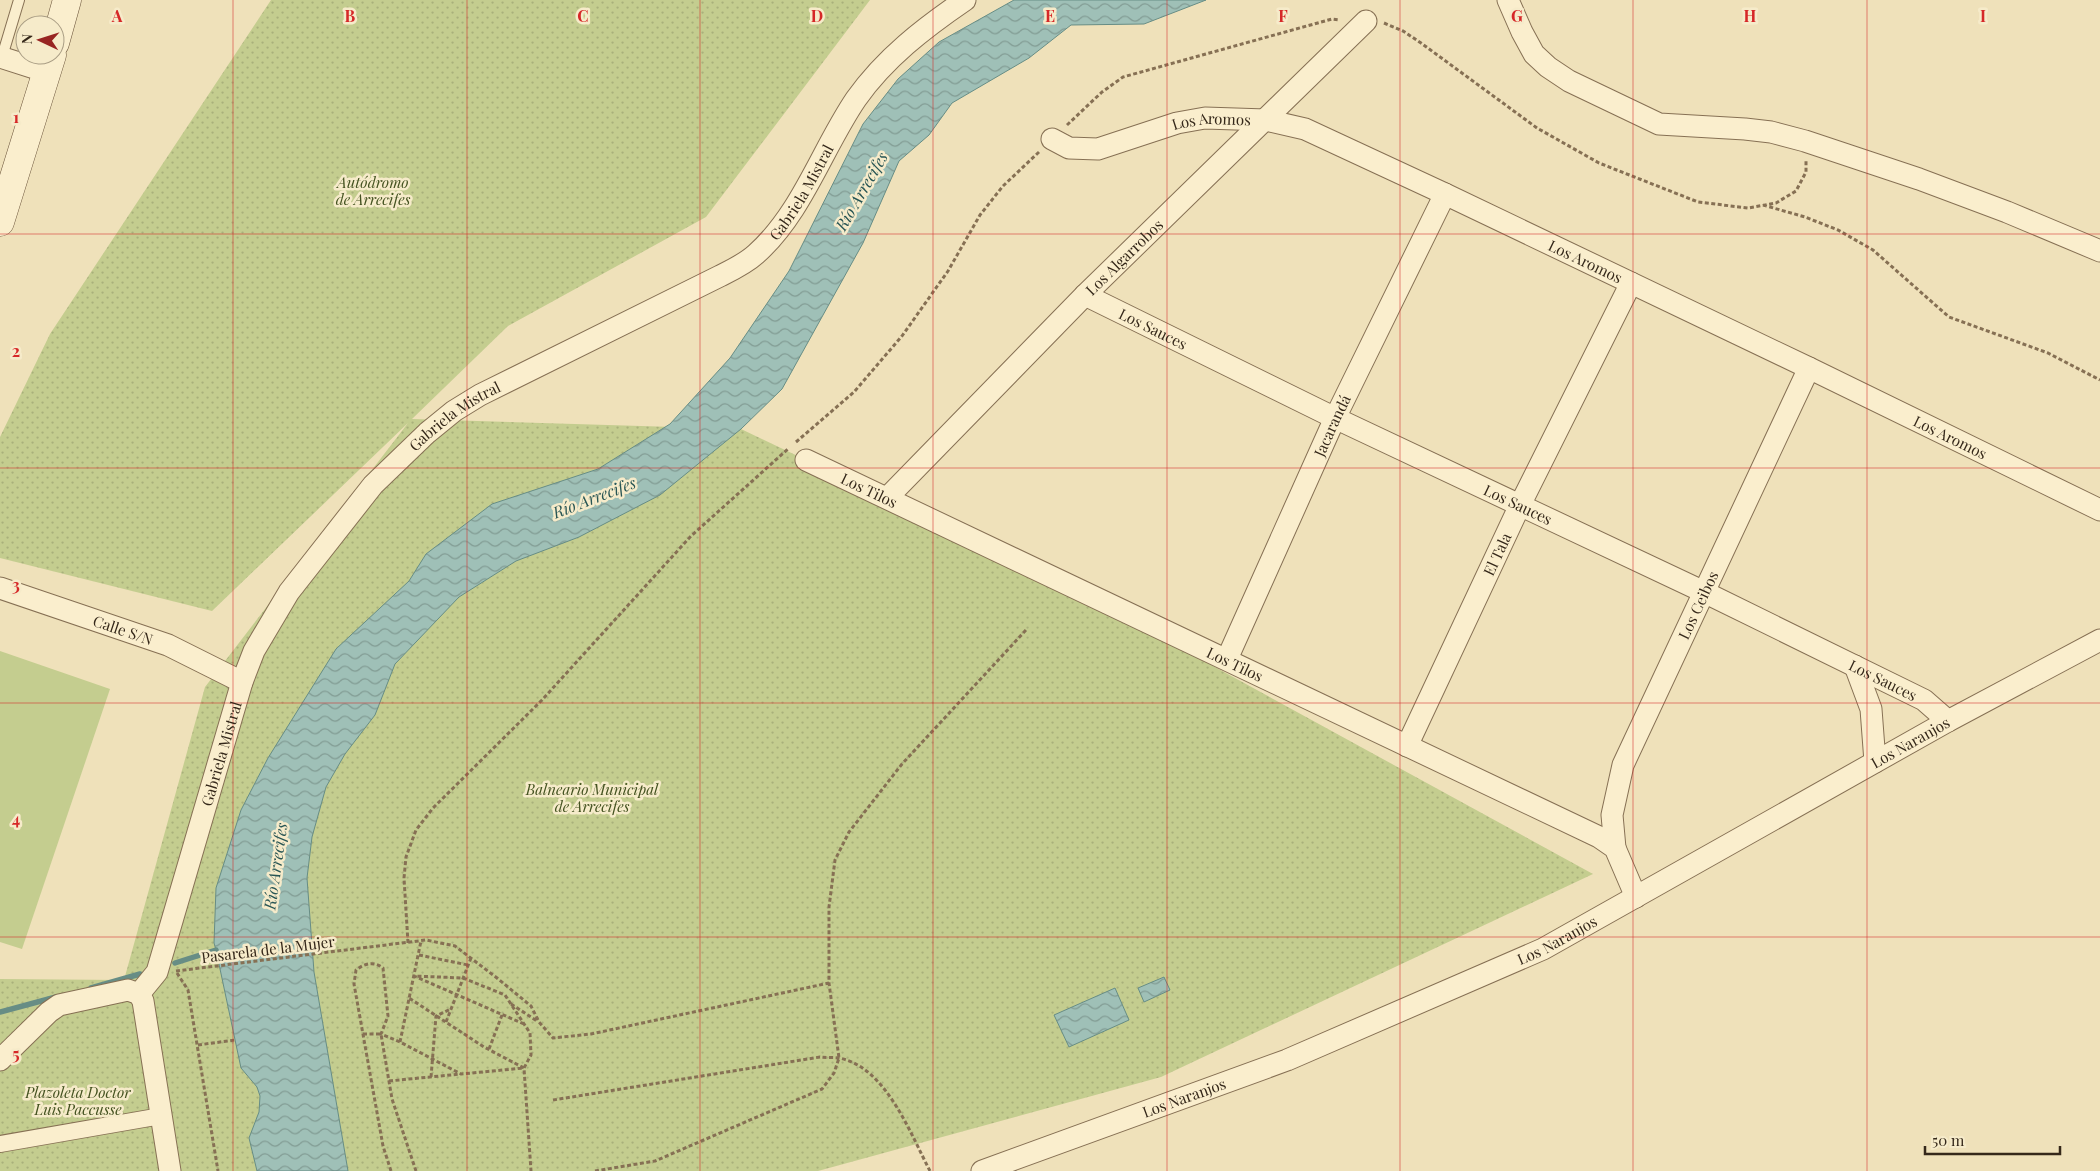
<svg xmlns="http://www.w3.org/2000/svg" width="2100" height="1171" font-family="'Playfair Display',serif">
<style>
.park{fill:url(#park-dots)}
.garden{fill:#c4cd8f}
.water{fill:url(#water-waves);stroke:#678d85}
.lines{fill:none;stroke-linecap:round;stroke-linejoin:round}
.stream{stroke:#678d85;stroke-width:5.5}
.service-casing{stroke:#867054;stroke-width:12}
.pedestrian-casing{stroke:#867054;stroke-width:18}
.minor-casing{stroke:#867054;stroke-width:23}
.secondary-casing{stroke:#685138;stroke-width:29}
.path{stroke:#867054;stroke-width:3;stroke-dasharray:4 2.5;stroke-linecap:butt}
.service{stroke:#faeecd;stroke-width:10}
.pedestrian{stroke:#faeecd;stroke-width:16}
.minor{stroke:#faeecd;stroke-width:21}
.secondary{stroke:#faeecd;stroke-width:28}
.grid{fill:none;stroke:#d62828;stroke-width:1;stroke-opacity:0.55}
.labels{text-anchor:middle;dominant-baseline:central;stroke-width:5;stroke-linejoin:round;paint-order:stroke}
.street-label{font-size:15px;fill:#35281a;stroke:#f6ebca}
.park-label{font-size:15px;font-style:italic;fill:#445220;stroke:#f6ebca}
.water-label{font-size:16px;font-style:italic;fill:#285554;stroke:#f6ebca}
.grid-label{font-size:16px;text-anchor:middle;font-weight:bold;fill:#d62828;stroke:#f6ebca;stroke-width:5;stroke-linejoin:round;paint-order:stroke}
</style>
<defs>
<pattern id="park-dots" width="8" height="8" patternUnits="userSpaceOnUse" patternTransform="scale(1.25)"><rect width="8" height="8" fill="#c4cd8f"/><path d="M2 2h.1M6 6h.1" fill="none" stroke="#a9b07b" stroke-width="1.8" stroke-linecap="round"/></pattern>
<pattern id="water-waves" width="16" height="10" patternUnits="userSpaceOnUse" patternTransform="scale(1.25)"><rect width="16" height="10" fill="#9fc0b7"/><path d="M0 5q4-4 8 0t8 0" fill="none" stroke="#829c94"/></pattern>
</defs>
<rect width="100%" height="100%" fill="#efe1ba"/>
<path class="park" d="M 271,0 L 870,0 L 706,217 L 508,326 L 412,419 L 741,429 L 1043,573 L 1593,874 L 1161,1077 L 818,1171 L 0,1171 L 0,979 L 124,980 L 205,687 L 408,423 L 212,611 L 0,558 L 0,437 L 50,334 Z"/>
<path class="garden" d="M 0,651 L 110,689 L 22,949 L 0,942 Z"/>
<path class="water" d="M 1014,0 L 1206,0 L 1144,24 L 1071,25 L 1029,58 L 952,103 L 929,135 L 899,161 L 863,243 L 782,389 L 741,429 L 660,495 L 579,537 L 516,561 L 459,597 L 395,664 L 375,715 L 345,754 L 326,787 L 312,837 L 307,878 L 314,972 L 348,1171 L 257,1171 L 249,1138 L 259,1112 L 260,1096 L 257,1087 L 241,1068 L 216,950 L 214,943 L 216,888 L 241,810 L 268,758 L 336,649 L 409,581 L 426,554 L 492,504 L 598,469 L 670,424 L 730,358 L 789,271 L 863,124 L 898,79 L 939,42 Z
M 1164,977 L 1170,990 L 1144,1002 L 1138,988 Z
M 1115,988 L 1129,1020 L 1069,1047 L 1054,1015 Z"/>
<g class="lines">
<path class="stream" d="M 175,963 L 216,950
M 91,988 L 140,974
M 0,1012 L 56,997"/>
<defs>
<path id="service" d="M 1,60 L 19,0"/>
<path id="pedestrian" d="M 0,1144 L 161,1116"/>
<g id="minor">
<path d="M 1508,0 L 1522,32 L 1534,54 L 1548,67 L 1569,81 L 1659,124 L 1745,129 L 1771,132 L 1805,141 L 1919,179 L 2007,212 L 2100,251"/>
<path d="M 0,57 L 47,72"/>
<path id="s1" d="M 1052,139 L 1069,148 L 1098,149 L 1177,123 L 1205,118 L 1266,120 L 1305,129 L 1445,194 L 1809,368 L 2100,510"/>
<path id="s2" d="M 1085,295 L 1335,418 L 1704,592 L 1924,700 L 1948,721"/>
<path id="s3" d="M 806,460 L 1599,837 L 1615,848 L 1636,897"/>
<path id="s4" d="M 887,498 L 1085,295 L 1366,21"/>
<path id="s5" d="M 0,588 L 168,645 L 242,682"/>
<path id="s6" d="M 1227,659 L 1335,418 L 1445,194"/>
<path d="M 1855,666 L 1871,709 L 1875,762"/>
<path id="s7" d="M 1407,746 L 1520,505 L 1631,283"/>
<path id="s8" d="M 1615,848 L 1612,815 L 1623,765 L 1809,368"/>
<path id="s9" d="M 139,994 L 157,972 L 242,682 L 254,651 L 289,592 L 373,485 L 427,433 L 454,411 L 480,395 L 720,276 C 732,270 745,264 756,254 C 802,213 822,149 856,99 C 885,58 924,28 965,0"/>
<path d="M 0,1060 L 49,1012 L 59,1005 L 128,990 L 139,994 L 143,1001 L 170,1171"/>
<path id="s10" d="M 982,1171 L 1287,1060 L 1543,949 L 1948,721 L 2100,640"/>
</g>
<path id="secondary" d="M 55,43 L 67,0
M 0,222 L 52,55"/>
</defs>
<use href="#service" class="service-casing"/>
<use href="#pedestrian" class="pedestrian-casing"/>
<use href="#minor" class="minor-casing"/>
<use href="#secondary" class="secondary-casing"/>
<path class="path" d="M 1384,23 L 1403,31 L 1421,43 L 1537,128 L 1599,163 L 1698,202 L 1748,208 L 1776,203 L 1796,191 L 1806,172 L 1806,161
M 1067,125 L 1102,92 L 1123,77 L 1332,19 L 1340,20
M 1763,205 L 1805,217 L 1838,230 L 1873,250 L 1949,317 L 2048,353 L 2100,380
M 796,442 L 854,392 L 902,336 L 948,271 L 980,215 L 1003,186 L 1039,152
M 408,943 L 404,878 L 406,857 L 416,830 L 433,808 L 542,700 L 691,536 L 789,448
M 419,955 L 468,965
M 176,971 L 426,940 L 455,946 L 497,978 L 531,1006 L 539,1022 L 553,1038 L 591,1034 L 829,983
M 177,973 L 188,990 L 218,1171
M 511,1004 L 537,1021
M 446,1022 L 471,958
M 524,1024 L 414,976 L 463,978 L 505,995 L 530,1033 L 531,1055 L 524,1068 L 531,1171
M 363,1034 L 381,1034 L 392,1099 L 416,1171
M 400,1042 L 421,941
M 198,1045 L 235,1040
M 489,1049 L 502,1015
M 431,1077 L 436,1016 L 451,1009
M 389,1081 L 461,1074
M 553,1100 L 820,1057 C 826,1058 833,1057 839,1058 C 886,1067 910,1133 930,1171
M 391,1171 L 383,1146 L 354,984 L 356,970 C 365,963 374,961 383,968 L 388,1016 L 381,1034 L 400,1042 L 461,1074 L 524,1068 L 484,1047 L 409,998
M 595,1171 L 655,1161 L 822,1089 L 834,1073 L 839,1058 L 829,983 L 829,907 L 835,860 L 849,832 L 902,764 L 1026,630"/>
<use href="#service" class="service"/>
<use href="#pedestrian" class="pedestrian"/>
<use href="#minor" class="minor"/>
<use href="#secondary" class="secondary"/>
</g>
<path class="grid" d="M 233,0 L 233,1171M 467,0 L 467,1171M 700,0 L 700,1171M 933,0 L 933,1171M 1167,0 L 1167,1171M 1400,0 L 1400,1171M 1633,0 L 1633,1171M 1867,0 L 1867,1171M 0,234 L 2100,234M 0,468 L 2100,468M 0,703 L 2100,703M 0,937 L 2100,937"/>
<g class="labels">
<g class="street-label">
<text stroke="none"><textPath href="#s1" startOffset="166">Los Aromos</textPath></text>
<text stroke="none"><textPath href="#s9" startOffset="1096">Gabriela Mistral</textPath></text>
<text stroke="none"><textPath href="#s4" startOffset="338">Los Algarrobos</textPath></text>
<text stroke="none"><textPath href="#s1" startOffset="571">Los Aromos</textPath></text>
<text stroke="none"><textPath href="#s2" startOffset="76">Los Sauces</textPath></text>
<text stroke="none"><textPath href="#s9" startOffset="676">Gabriela Mistral</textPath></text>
<text stroke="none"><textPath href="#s6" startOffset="256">Jacarandá</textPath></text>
<text stroke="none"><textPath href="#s1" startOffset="976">Los Aromos</textPath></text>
<text stroke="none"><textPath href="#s3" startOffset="70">Los Tilos</textPath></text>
<text stroke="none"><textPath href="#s2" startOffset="481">Los Sauces</textPath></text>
<text stroke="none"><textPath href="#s7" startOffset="212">El Tala</textPath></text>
<text stroke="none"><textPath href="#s8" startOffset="261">Los Ceibos</textPath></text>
<text stroke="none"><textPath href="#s5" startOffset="130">Calle S/N</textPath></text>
<text stroke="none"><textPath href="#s3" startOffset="475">Los Tilos</textPath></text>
<text stroke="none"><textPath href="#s2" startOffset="886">Los Sauces</textPath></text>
<text stroke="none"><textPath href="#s10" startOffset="1025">Los Naranjos</textPath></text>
<text stroke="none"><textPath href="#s9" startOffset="256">Gabriela Mistral</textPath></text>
<text stroke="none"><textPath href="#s10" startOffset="620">Los Naranjos</textPath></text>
<text transform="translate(268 949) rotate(-7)">Pasarela de la Mujer</text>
<text stroke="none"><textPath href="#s10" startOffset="215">Los Naranjos</textPath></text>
</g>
<g class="park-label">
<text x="373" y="182">Autódromo<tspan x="373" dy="17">de Arrecifes</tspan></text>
<text x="592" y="789">Balneario Municipal<tspan x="592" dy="17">de Arrecifes</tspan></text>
<text x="78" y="1092">Plazoleta Doctor<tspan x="78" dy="17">Luis Paccusse</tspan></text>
</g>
<g class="water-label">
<text transform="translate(861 191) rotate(-60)">Río Arrecifes</text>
<text transform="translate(594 497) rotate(-21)">Río Arrecifes</text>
<text transform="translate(275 866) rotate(-82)">Río Arrecifes</text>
</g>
</g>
<g class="grid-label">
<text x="117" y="22">A</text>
<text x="350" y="22">B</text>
<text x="583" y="22">C</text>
<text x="817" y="22">D</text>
<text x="1050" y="22">E</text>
<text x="1283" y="22">F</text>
<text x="1517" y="22">G</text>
<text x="1750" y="22">H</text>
<text x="1983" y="22">I</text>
<text x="16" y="123">1</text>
<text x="16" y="357">2</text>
<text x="16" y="591">3</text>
<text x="16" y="825">4</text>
<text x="16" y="1060">5</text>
</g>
<g transform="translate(40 40) rotate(274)"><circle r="24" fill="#f6ebca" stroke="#a99d84"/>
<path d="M0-4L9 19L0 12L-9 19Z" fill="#982522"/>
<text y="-8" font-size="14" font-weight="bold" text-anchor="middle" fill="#35281a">N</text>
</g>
<path d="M1925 1146v8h135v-8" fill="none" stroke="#35281a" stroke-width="2.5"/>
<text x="1932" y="1146" font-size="15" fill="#35281a" stroke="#f6ebca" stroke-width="4" paint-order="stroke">50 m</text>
</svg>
